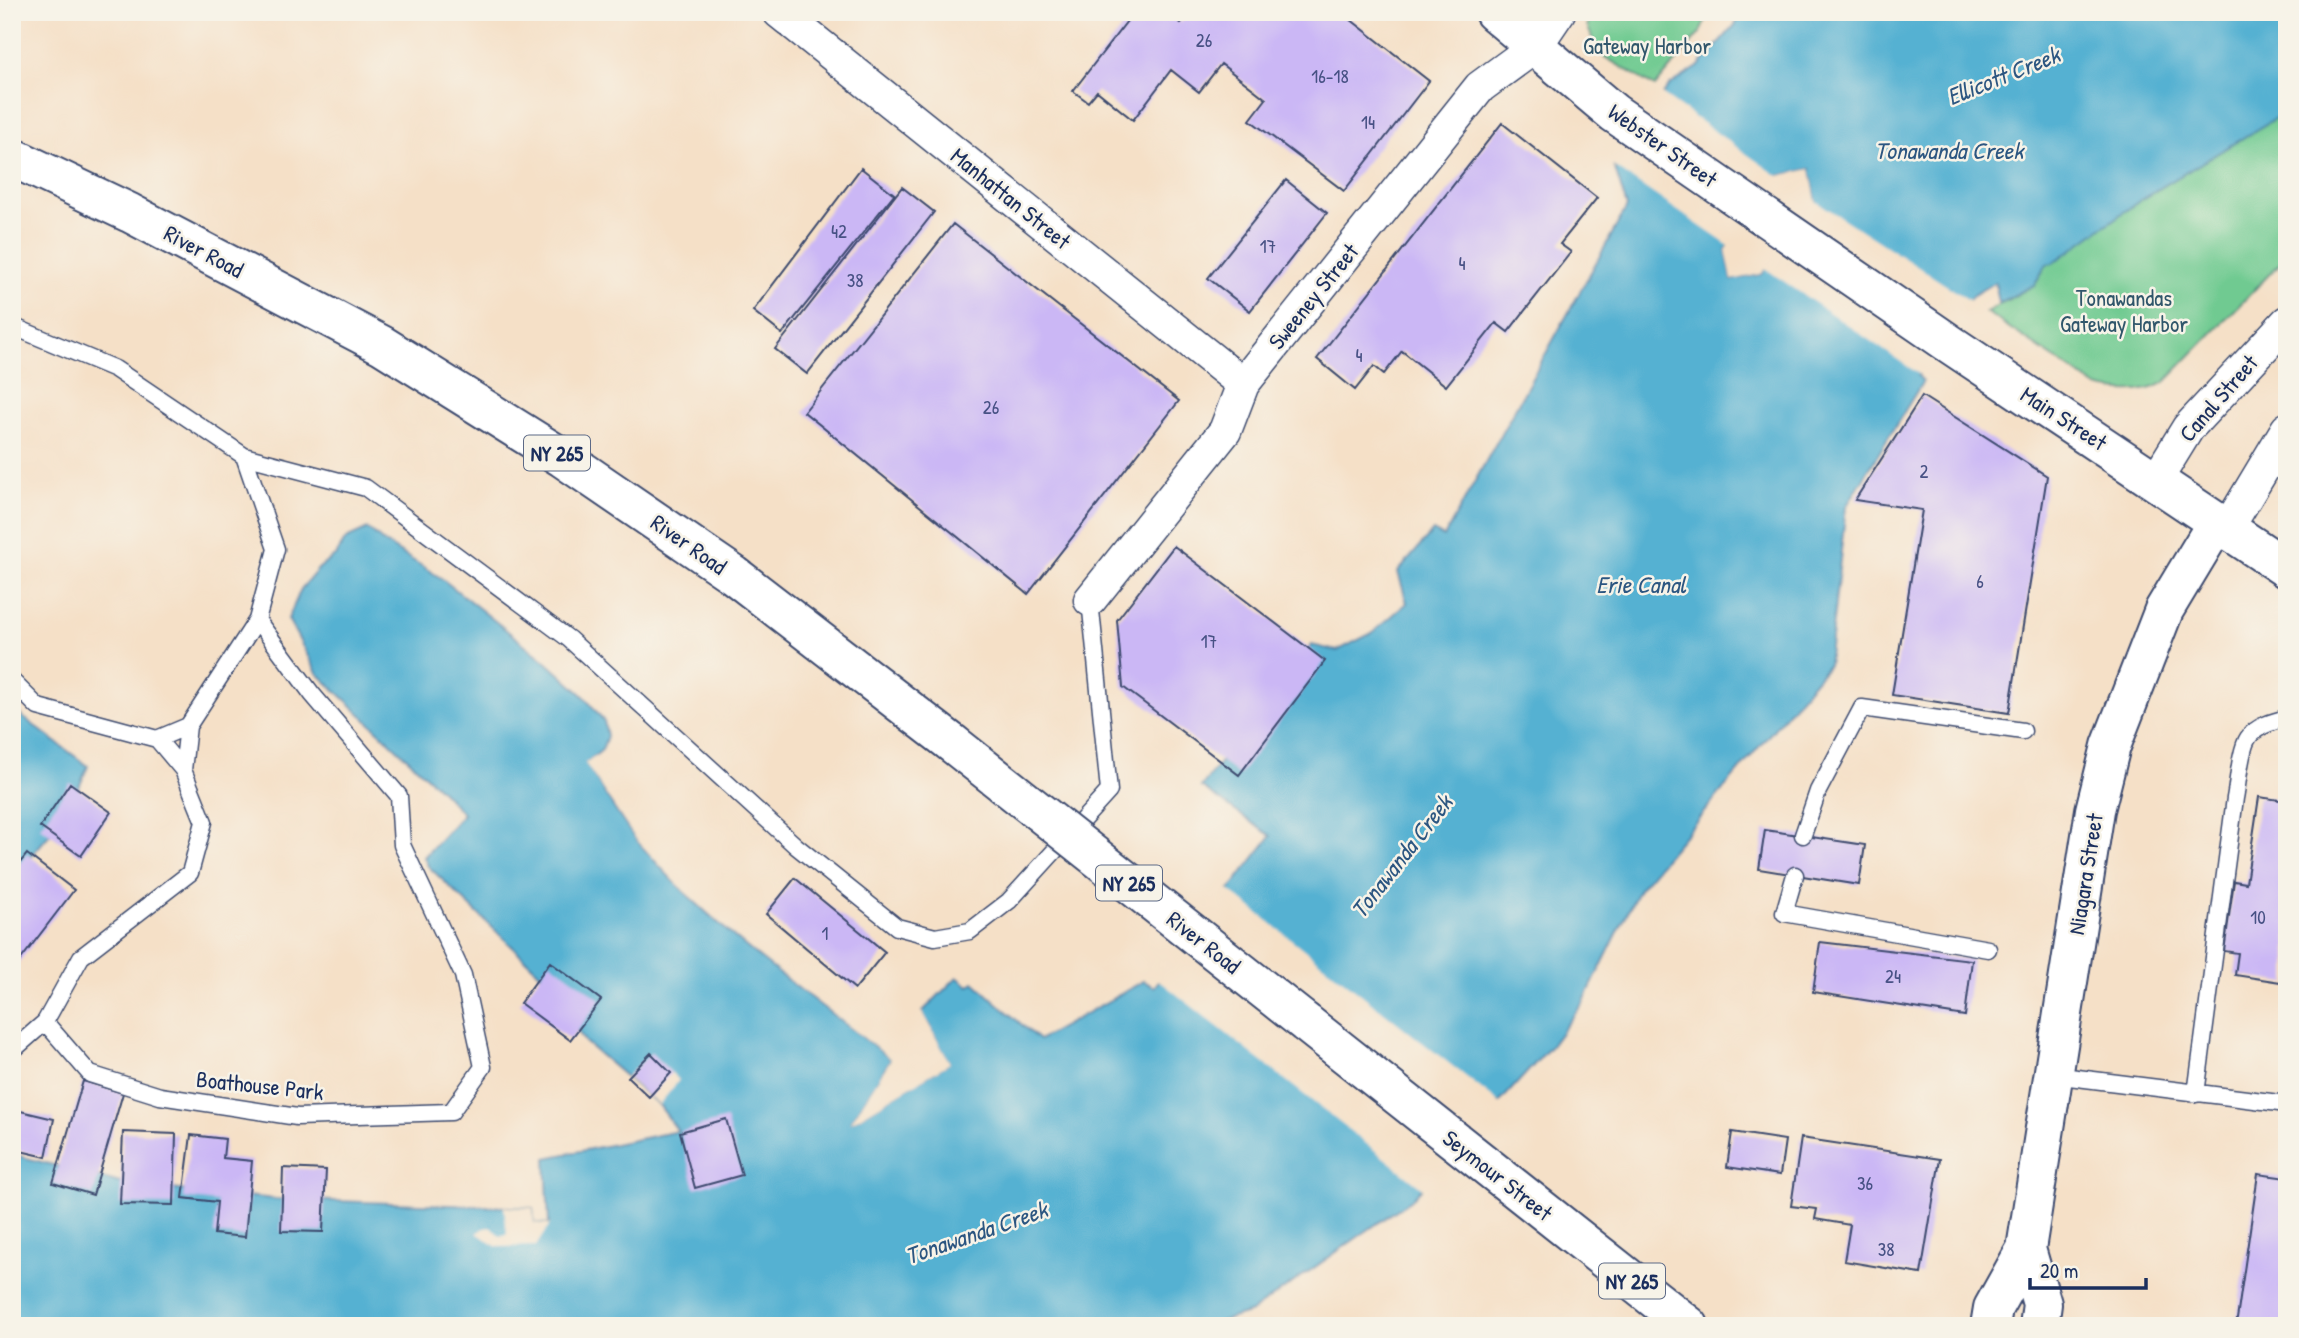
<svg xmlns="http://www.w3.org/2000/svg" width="2299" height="1338" font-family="'Patrick Hand',sans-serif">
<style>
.green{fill:#6fca91;stroke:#457c78;stroke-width:2}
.water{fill:#54b1d2;stroke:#387098;stroke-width:2;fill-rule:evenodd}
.pier{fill:#f5e0c7;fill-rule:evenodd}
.building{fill:#cbb7f5}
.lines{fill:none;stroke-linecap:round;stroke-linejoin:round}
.lane-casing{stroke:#3c4a6e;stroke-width:19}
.street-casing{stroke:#3c4a6e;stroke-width:35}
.secondary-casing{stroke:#3c4a6e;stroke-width:42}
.primary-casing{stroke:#3c4a6e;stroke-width:42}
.lane{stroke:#fff;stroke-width:16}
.street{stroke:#fff;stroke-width:32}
.secondary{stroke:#fff;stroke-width:38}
.primary{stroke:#fff;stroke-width:38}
.primary-bridge-casing{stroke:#3c4a6e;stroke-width:42;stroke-linecap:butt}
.primary-bridge{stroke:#fff;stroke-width:38}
.labels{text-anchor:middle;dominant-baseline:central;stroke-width:5;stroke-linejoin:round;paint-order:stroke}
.number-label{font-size:19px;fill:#475184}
.shield{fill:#f7f3e8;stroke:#5d6a87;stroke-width:2}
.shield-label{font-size:21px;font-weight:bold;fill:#1b2f5e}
.park-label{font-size:23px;fill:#30566b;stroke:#f7f3e8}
.street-label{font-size:23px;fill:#1b2f5e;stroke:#f7f3e8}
.water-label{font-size:24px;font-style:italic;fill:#2c5681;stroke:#f7f3e8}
</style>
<rect width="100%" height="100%" fill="#f7f3e8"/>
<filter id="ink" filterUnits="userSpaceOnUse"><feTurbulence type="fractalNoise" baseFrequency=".0143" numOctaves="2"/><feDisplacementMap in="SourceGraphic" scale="14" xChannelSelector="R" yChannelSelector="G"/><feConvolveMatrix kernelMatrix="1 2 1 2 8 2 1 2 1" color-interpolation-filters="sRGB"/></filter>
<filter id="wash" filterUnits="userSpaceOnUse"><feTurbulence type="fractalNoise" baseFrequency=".00686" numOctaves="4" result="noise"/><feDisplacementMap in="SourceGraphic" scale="28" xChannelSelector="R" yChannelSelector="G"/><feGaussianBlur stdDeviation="1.57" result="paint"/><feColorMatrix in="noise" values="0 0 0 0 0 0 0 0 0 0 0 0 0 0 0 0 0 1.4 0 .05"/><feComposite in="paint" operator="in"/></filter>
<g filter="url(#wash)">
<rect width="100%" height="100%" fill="#f5e0c7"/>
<path class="green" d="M 1596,12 L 1709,12 L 1700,33 L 1655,87 L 1598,53 L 1587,25 Z
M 2287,111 L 2287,256 L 2164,383 C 2143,394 2120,393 2097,387 L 1986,312 L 2034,285 L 2047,264 L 2142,199 Z"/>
<path class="water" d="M 1740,12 L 2287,12 L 2287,111 L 2142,199 L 2053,263 L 2047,264 L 2034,285 L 1999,303 L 1995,282 L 1972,296 L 1918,376 L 1923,381 L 1846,507 L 1828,665 L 1639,889 L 1583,1003 L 1550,1047 L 1412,1199 L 1251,1312 L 1206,1326 L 12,1326 L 12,1154 L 128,1185 L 276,1199 L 533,1208 L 534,1223 L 549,1224 L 546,1158 L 678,1131 L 659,1105 L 585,1042 L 541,974 L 428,866 L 424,857 L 463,814 L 444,793 L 317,673 L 288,619 L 301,589 L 319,568 L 336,555 L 346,539 L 368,529 L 382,541 L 441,578 L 544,660 L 583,695 L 604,721 L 607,736 L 602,750 L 586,763 C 602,788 617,816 636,839 C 707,926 804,991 891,1059 L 851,1122 L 949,1063 L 922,1012 L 957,977 L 969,986 L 974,982 L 1039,1040 L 1144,981 L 1154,987 L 1271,836 L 1201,787 L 1312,645 L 1337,651 L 1372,633 L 1407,603 L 1398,572 L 1433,531 L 1444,537 L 1627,207 L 1613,163 L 1670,85 L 1698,67 L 1736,24 ZM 1810,169 L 1816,201 L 1762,274 L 1732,280 L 1726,250 L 1778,176 Z
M 12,709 L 88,766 L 68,813 L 12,878 Z"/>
<path class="pier" d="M 1660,93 L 1778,176 L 1810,169 L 1816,201 L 1972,302 L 1922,376 L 1926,379 L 1766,269 L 1761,274 L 1732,280 L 1726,250 L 1729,246 L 1610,164 ZM 1807,173 L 1813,200 L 1759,271 L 1735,276 L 1730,250 L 1780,179 Z
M 596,755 L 597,758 L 590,764 L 637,836 L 686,889 L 761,953 L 894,1057 L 894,1061 L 861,1112 L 945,1062 L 919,1014 L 922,1012 L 950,1063 L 850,1123 L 891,1059 L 759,956 L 684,891 L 635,838 L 585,763 Z
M 1226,888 L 1502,1105 L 1425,1190 L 1156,978 Z
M 651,1053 L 679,1080 L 659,1105 L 626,1077 Z
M 504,1207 L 533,1208 L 534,1223 L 550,1224 L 536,1246 L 497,1247 L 477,1233 L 484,1228 L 491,1227 L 500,1236 L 507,1234 Z"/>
<g id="blocks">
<path class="building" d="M 1134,12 L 1167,12 L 1181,23 L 1190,12 L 1341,12 L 1429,81 L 1344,191 L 1250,120 L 1266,99 L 1221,64 L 1199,92 L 1171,70 L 1133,120 L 1097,91 L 1088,102 L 1073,91 Z
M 1502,123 L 1597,198 L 1560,244 L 1571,252 L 1508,332 L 1496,323 L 1446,386 L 1402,351 L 1384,374 L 1374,366 L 1355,390 L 1317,359 Z
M 861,168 L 894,194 L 782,334 L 753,311 Z
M 1286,180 L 1327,213 L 1250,311 L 1208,278 Z
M 902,187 L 934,212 L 807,374 L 775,349 Z
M 953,224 L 1179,401 L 1028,594 L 804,412 Z
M 1922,396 L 2047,476 L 2009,713 L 1892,695 L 1922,510 L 1855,500 Z
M 1174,546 L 1325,661 L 1239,775 L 1123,687 L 1117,620 Z
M 70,783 L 111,812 L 81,856 L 40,827 Z
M 2259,797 L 2287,801 L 2287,983 L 2235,975 L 2238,953 L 2224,951 L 2234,881 L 2246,883 Z
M 1765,830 L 1865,845 L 1859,885 L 1759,869 Z
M 27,854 L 74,890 L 12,971 L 12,873 Z
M 795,878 L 885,952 L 855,989 L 766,914 Z
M 1820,942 L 1972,960 L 1965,1016 L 1813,992 Z
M 550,962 L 601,1000 L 570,1040 L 520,1003 Z
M 651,1053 L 671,1073 L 649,1097 L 628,1077 Z
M 83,1081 L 123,1093 L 93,1195 L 53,1183 Z
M 12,1109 L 54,1119 L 46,1157 L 12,1149 Z
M 726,1119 L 742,1175 L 695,1188 L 680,1132 Z
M 123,1132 L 176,1134 L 174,1205 L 120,1204 Z
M 1732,1132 L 1785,1140 L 1780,1175 L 1727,1167 Z
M 191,1135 L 225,1139 L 223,1158 L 252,1161 L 245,1237 L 214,1234 L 217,1202 L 183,1198 Z
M 1801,1138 L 1940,1159 L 1921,1274 L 1844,1261 L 1850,1225 L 1815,1219 L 1817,1209 L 1791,1206 Z
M 283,1168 L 326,1170 L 323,1232 L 281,1231 Z
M 2258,1174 L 2287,1178 L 2287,1326 L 2236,1326 Z"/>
</g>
</g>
<g filter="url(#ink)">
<use href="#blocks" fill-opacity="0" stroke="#3c4a6e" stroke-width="2"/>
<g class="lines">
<defs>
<path id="lane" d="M 12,326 L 115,369 L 244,456 L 366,488 L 569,639 L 796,846 L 897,927 L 935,937 L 970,931 L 1009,901 L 1109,791 L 1090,600
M 12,681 L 38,707 L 157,739 L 183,770 L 204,822 L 190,873 L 81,957 L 45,1022 L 90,1074 L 160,1096 L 297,1117 L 451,1112 L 483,1067 L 463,975 L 402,845 L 399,796 L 312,694 L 257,620
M 157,739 L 188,726
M 183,770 L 188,726 L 257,620 L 276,549 L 244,456
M 1803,835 L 1818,791 L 1862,708 L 2023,731
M 1795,875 L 1784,913 L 1988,949
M 12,1051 L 45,1022
M 2053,1075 L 2287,1104
M 2196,1094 L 2235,798 C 2238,784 2240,750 2248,738 C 2256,726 2274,721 2287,718"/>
<path id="street" d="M 779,12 L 1243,384
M 2156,480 L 2188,428 L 2287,322
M 2227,529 L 2287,429
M 1090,600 L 1225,431 L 1243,384 L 1480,87 L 1536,46 L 1559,12"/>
<path id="secondary" d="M 1494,12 L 1614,113 L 1950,344 L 2287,569
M 2026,1249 L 2042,1304 L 2039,1326
M 1990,1326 L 1993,1308 L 2026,1249 L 2095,810 L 2111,746 L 2164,610 L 2217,522"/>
<path id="primary" d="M 12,157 L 130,213 L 382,345 L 563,458 L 734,575 L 952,743
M 1306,1023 L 1689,1326"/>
</defs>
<use href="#lane" class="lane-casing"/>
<use href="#street" class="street-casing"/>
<use href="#secondary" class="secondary-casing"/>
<use href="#primary" class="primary-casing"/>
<use href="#lane" class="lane"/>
<use href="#street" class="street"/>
<use href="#secondary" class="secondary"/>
<use href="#primary" class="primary"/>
<defs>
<path id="primary-bridge" d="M 952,743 L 1306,1023"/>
</defs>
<use href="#primary-bridge" class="primary-bridge-casing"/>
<use href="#primary-bridge" class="primary-bridge"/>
</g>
</g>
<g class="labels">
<g class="number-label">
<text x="1204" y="40">26</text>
<text x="1330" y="76">16-18</text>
<text x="1368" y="122">14</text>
<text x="839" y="231">42</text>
<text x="1268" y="246">17</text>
<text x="1462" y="263">4</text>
<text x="855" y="280">38</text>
<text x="1359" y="355">4</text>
<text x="991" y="407">26</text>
<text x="1924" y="471">2</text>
<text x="1980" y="581">6</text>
<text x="1209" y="641">17</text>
<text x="2258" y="917">10</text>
<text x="825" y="933">1</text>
<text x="1893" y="976">24</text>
<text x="1865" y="1183">36</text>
<text x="1886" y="1249">38</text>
</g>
<g class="shield">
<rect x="524" y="435.5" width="66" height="35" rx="5"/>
<rect x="1096" y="865.5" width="66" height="35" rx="5"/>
<rect x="1599" y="1263.5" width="66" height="35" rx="5"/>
</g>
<g class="shield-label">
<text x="557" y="453">NY 265</text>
<text x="1129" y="883">NY 265</text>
<text x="1632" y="1281">NY 265</text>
</g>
<g class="park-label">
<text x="1647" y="45">Gateway Harbor</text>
<text x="2124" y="297">Tonawandas<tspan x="2124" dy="26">Gateway Harbor</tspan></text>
</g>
<g class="street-label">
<text transform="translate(1663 145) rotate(35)">Webster Street</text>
<text transform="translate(1011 198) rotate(39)">Manhattan Street</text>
<text transform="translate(204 251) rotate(28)">River Road</text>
<text transform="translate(1313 296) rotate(-51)">Sweeney Street</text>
<text transform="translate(2218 398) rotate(-49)">Canal Street</text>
<text transform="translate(2064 418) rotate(33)">Main Street</text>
<text transform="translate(689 544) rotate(35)">River Road</text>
<text transform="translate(2085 874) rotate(-81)">Niagara Street</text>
<text transform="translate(1204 942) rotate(38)">River Road</text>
<text transform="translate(260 1085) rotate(6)">Boathouse Park</text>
<text transform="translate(1498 1175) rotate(38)">Seymour Street</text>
</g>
<g class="water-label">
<text transform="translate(2003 75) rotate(-22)">Ellicott Creek</text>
<text x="1949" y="150">Tonawanda Creek</text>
<text x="1641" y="584">Erie Canal</text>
<text transform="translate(1401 856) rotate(-52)">Tonawanda Creek</text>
<text transform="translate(976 1232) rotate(-19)">Tonawanda Creek</text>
</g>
</g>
<rect width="2299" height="1338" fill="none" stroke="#f7f3e8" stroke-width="42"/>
<path d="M2030 1278v10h116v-10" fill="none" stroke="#1b2f5e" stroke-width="3.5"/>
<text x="2040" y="1278" font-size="21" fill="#1b2f5e" stroke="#f7f3e8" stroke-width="5" paint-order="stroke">20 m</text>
</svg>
